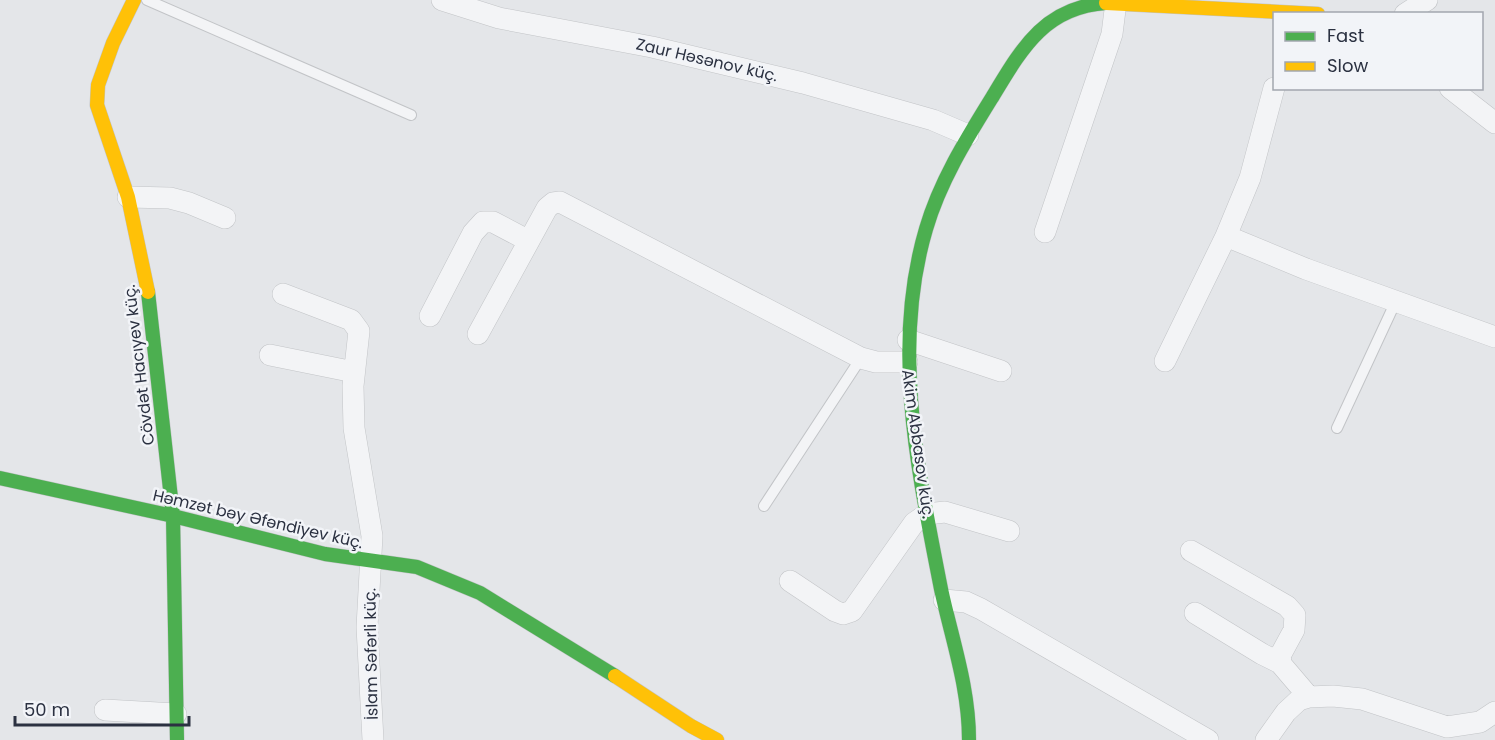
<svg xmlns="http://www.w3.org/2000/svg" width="1495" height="740" font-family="Poppins,sans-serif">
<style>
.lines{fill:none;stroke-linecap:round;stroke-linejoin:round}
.lane-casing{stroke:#c2c4c7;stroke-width:12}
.street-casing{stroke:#c2c4c7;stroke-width:22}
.fast-casing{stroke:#c2c4c7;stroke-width:15}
.slow-casing{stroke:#c2c4c7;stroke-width:15}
.lane{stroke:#f3f4f6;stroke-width:10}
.street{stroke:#f3f4f6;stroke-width:21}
.fast{stroke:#4caf50;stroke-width:14}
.slow{stroke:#ffc107;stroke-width:14}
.labels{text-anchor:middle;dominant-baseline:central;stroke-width:5;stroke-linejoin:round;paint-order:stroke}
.street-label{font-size:16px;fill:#2b3141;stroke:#f2f4f8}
</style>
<rect width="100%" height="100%" fill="#e4e6e9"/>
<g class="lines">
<defs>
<path id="lane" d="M 147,0 L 411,115
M 1337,428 L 1396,301
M 764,506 L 861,358"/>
<path id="street" d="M 442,0 L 499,18 L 652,47 L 803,83 L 933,120 L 968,135
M 1405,14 L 1427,0
M 1274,88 L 1250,178 L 1226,236 L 1306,269 L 1495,337
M 1450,88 L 1495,123
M 128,197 L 170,198 L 189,203 L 225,218
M 1045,232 L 1112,34 L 1116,2
M 283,294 L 351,320 L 359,331 L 353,386 L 354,428 L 372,536 L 367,627 L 373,740
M 430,316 L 473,233 L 483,222 L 493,222 L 529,241
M 478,334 L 547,208 L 553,203 L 560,202 L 861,358 L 876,362 L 907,362
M 908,340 L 1001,371
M 270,355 L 354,372
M 1165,361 L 1226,236
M 1191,551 L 1287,606 L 1295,615 L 1294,630 L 1281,654 L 1280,663 L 1309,697
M 790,581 L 835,611 L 843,614 L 852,611 L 914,523 L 927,514 L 945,512 L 1009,531
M 944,600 L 966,602 L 981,609 L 1208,740
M 1195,613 L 1262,654 L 1280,663
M 105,710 L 176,714
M 1266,740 L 1286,712 L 1299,700 L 1309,697 L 1333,696 L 1362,699 L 1447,727 L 1480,722 L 1495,712"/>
<path id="fast" d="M 148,292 L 173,516 L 177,740
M 0,478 L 173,516 L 325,554 L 417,567 L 480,593 L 615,676
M 969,740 C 969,687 952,640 941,589 C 918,471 891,347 926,229 C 940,181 967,138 993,96 C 1022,48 1045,7 1106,3"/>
<path id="slow" d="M 134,0 L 113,43 L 98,85 L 97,105 L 128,197 L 148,292
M 1106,3 L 1318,14
M 615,676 L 691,726 L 717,740"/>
</defs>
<use href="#lane" class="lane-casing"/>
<use href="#street" class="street-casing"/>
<use href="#fast" class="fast-casing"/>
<use href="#slow" class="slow-casing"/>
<use href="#lane" class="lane"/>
<use href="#street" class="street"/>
<use href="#fast" class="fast"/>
<use href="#slow" class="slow"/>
</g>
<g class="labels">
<g class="street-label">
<text transform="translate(707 60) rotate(13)">Zaur Həsənov küç.</text>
<text transform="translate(139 365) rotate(-97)">Cövdət Hacıyev küç.</text>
<text transform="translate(918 444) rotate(82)">Akim Abbasov küç.</text>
<text transform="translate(258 519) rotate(13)">Həmzət bəy Əfəndiyev küç.</text>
<text transform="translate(371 654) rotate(-91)">İslam Səfərli küç.</text>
</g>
</g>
<rect x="1273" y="12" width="210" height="78" fill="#f2f4f8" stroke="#a2a6af" stroke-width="1.5"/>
<rect x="1285" y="32" width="30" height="9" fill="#4caf50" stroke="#a2a6af" stroke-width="1.5"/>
<text x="1327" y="42" font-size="18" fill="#2b3141">Fast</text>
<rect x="1285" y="62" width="30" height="9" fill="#ffc107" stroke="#a2a6af" stroke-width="1.5"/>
<text x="1327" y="72" font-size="18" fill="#2b3141">Slow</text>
<path d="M15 716v9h174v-9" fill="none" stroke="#2b3141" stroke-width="3"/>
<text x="24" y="716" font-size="18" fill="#2b3141" stroke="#f2f4f8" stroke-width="4.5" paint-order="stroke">50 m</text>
</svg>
